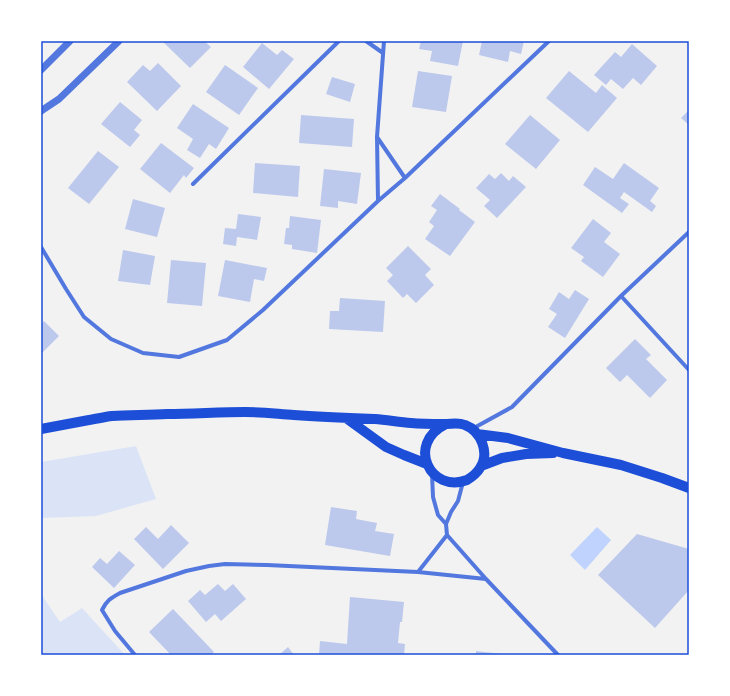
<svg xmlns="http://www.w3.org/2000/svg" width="730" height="696" font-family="'Nunito Sans',sans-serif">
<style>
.green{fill:#dbe4f7}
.water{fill:#bfd3fe}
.building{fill:#bdc9ec}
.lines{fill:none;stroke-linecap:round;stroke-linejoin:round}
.minor{stroke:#5277de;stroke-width:4}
.tertiary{stroke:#5277de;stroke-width:7}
.primary{stroke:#1d4ed8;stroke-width:10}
.neatline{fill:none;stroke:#1d4ed8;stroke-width:1.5}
</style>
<rect width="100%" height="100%" fill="#f2f2f2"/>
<path class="green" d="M 136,446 L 156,499 L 96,516 L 41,518 L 41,462 Z
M 41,594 L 60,622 L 82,608 L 125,655 L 41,655 Z"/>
<path class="water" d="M 597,527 L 611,540 L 585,570 L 570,555 Z"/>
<path class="building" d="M 162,41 L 204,41 L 211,47 L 190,68 Z
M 421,41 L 463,41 L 458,66 L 430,61 L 432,51 L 419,49 Z
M 482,41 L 524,41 L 521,54 L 510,51 L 508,62 L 479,55 Z
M 262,43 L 277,55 L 282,50 L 294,59 L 269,89 L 243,67 Z
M 632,44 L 657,66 L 641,85 L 633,78 L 623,89 L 611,79 L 606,85 L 594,75 L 615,52 L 621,57 Z
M 158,63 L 181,86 L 157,111 L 127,82 L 143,65 L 150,71 Z
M 225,65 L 258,88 L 239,115 L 206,92 Z
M 418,71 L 452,76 L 446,112 L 412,107 Z
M 569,71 L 596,93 L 602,85 L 617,98 L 588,132 L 546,98 Z
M 332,77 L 355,84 L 350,102 L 326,94 Z
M 120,102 L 142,120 L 134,130 L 140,135 L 130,147 L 101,124 Z
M 193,104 L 229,128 L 216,149 L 209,144 L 200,158 L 187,150 L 193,139 L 177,128 Z
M 689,110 L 689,125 L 681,118 Z
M 301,115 L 354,119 L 352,147 L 299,143 Z
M 530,115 L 560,140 L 536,169 L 505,144 Z
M 161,143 L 194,168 L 186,178 L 184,175 L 170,193 L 140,169 Z
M 98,151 L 119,167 L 89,204 L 68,188 Z
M 255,163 L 300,166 L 298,197 L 253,193 Z
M 624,163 L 659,188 L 650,201 L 656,206 L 652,212 L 624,192 L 620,198 L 629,204 L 622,213 L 583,185 L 595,167 L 613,179 Z
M 324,169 L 361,173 L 357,204 L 338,201 L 338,208 L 320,206 Z
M 501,173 L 509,181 L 513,176 L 526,187 L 497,218 L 484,206 L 490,200 L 476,188 L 489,174 L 495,179 Z
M 440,194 L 460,209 L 459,210 L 475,222 L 450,256 L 425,239 L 434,226 L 429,222 L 437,210 L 431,206 Z
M 133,199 L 165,208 L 157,237 L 125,229 Z
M 238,214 L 261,217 L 257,240 L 237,237 L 236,246 L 223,244 L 225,228 L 236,229 Z
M 290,216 L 321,220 L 317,253 L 292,249 L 292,245 L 284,244 L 286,228 L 289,228 Z
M 593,219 L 611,233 L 604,242 L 620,254 L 603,277 L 581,261 L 584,257 L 571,248 Z
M 408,246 L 431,269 L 425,275 L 434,285 L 416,303 L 407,294 L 403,298 L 387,281 L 393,275 L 386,268 Z
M 123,250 L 155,256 L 150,285 L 118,281 Z
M 171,260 L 206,263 L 202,306 L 167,303 Z
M 225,260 L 267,268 L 264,281 L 254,279 L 250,302 L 218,296 Z
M 575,290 L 589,299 L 565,338 L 548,327 L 557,314 L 549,309 L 559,292 L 569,299 Z
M 340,298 L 385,301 L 383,332 L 329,329 L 330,311 L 339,311 Z
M 44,321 L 59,336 L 41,354 L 41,324 Z
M 635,339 L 651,355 L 646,359 L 667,380 L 650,398 L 627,375 L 620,382 L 606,368 Z
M 331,507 L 357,511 L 356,519 L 377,523 L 375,531 L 394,534 L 390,556 L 325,545 Z
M 171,525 L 189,543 L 163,569 L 134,539 L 146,527 L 158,539 Z
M 637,534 L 689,549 L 689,590 L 655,628 L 598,575 Z
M 119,551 L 135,565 L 114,588 L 92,567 L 100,558 L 107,564 Z
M 218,584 L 225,591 L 233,584 L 246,599 L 221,621 L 215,614 L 206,622 L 188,601 L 200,590 L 205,595 Z
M 350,597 L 404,602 L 402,622 L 400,622 L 398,643 L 405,644 L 404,655 L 319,655 L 320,641 L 347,644 Z
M 173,609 L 214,652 L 211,655 L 171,655 L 149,632 Z
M 288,647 L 294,655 L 279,655 Z
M 476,651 L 502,654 L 502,655 L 476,655 Z"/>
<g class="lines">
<path class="minor" d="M 366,41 L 383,53
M 377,137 L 405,178
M 193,184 L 339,41
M 378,201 L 377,137 L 384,41
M 41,247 L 66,289 L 84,317 L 111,339 L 143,353 L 179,357 L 227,340 L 263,310 L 378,201 L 405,178 L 549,41
M 621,296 L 689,370
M 472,429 L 512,407 L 621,296 L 689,232
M 432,474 L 433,497 L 438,515 L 446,524 L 451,512 L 458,501 L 463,482
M 446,524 L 447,535 L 486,579 L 558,655
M 418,572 L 447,535
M 135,655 L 115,631 L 102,610 C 107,600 111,598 120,593 L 186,571 L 209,566 L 225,564 L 267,565 L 418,572 L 486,579"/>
<path class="tertiary" d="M 41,70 L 70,41
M 41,111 L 59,99 L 119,41"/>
<path class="primary" d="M 346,418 L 386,447 L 404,455 L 427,464
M 41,429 C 57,426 73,423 89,420 C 96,419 104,417 112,416 C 130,415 149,415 167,414 C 193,414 219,412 245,412 C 261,412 278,414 294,415 C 321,417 348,418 375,419 C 387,420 399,422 411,423 C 422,424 433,424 444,424 C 452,424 458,422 465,425 C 481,431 490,453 480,468 C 477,473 472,477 467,480 C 431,494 405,444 446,424
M 477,434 L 508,438 L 563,453 L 621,465 L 662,478 L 689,488
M 481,466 L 502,458 L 526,454 L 553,453"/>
</g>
<rect width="730" height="696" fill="none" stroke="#ffffff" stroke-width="84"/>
<rect x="42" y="42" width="646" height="612" class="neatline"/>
</svg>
